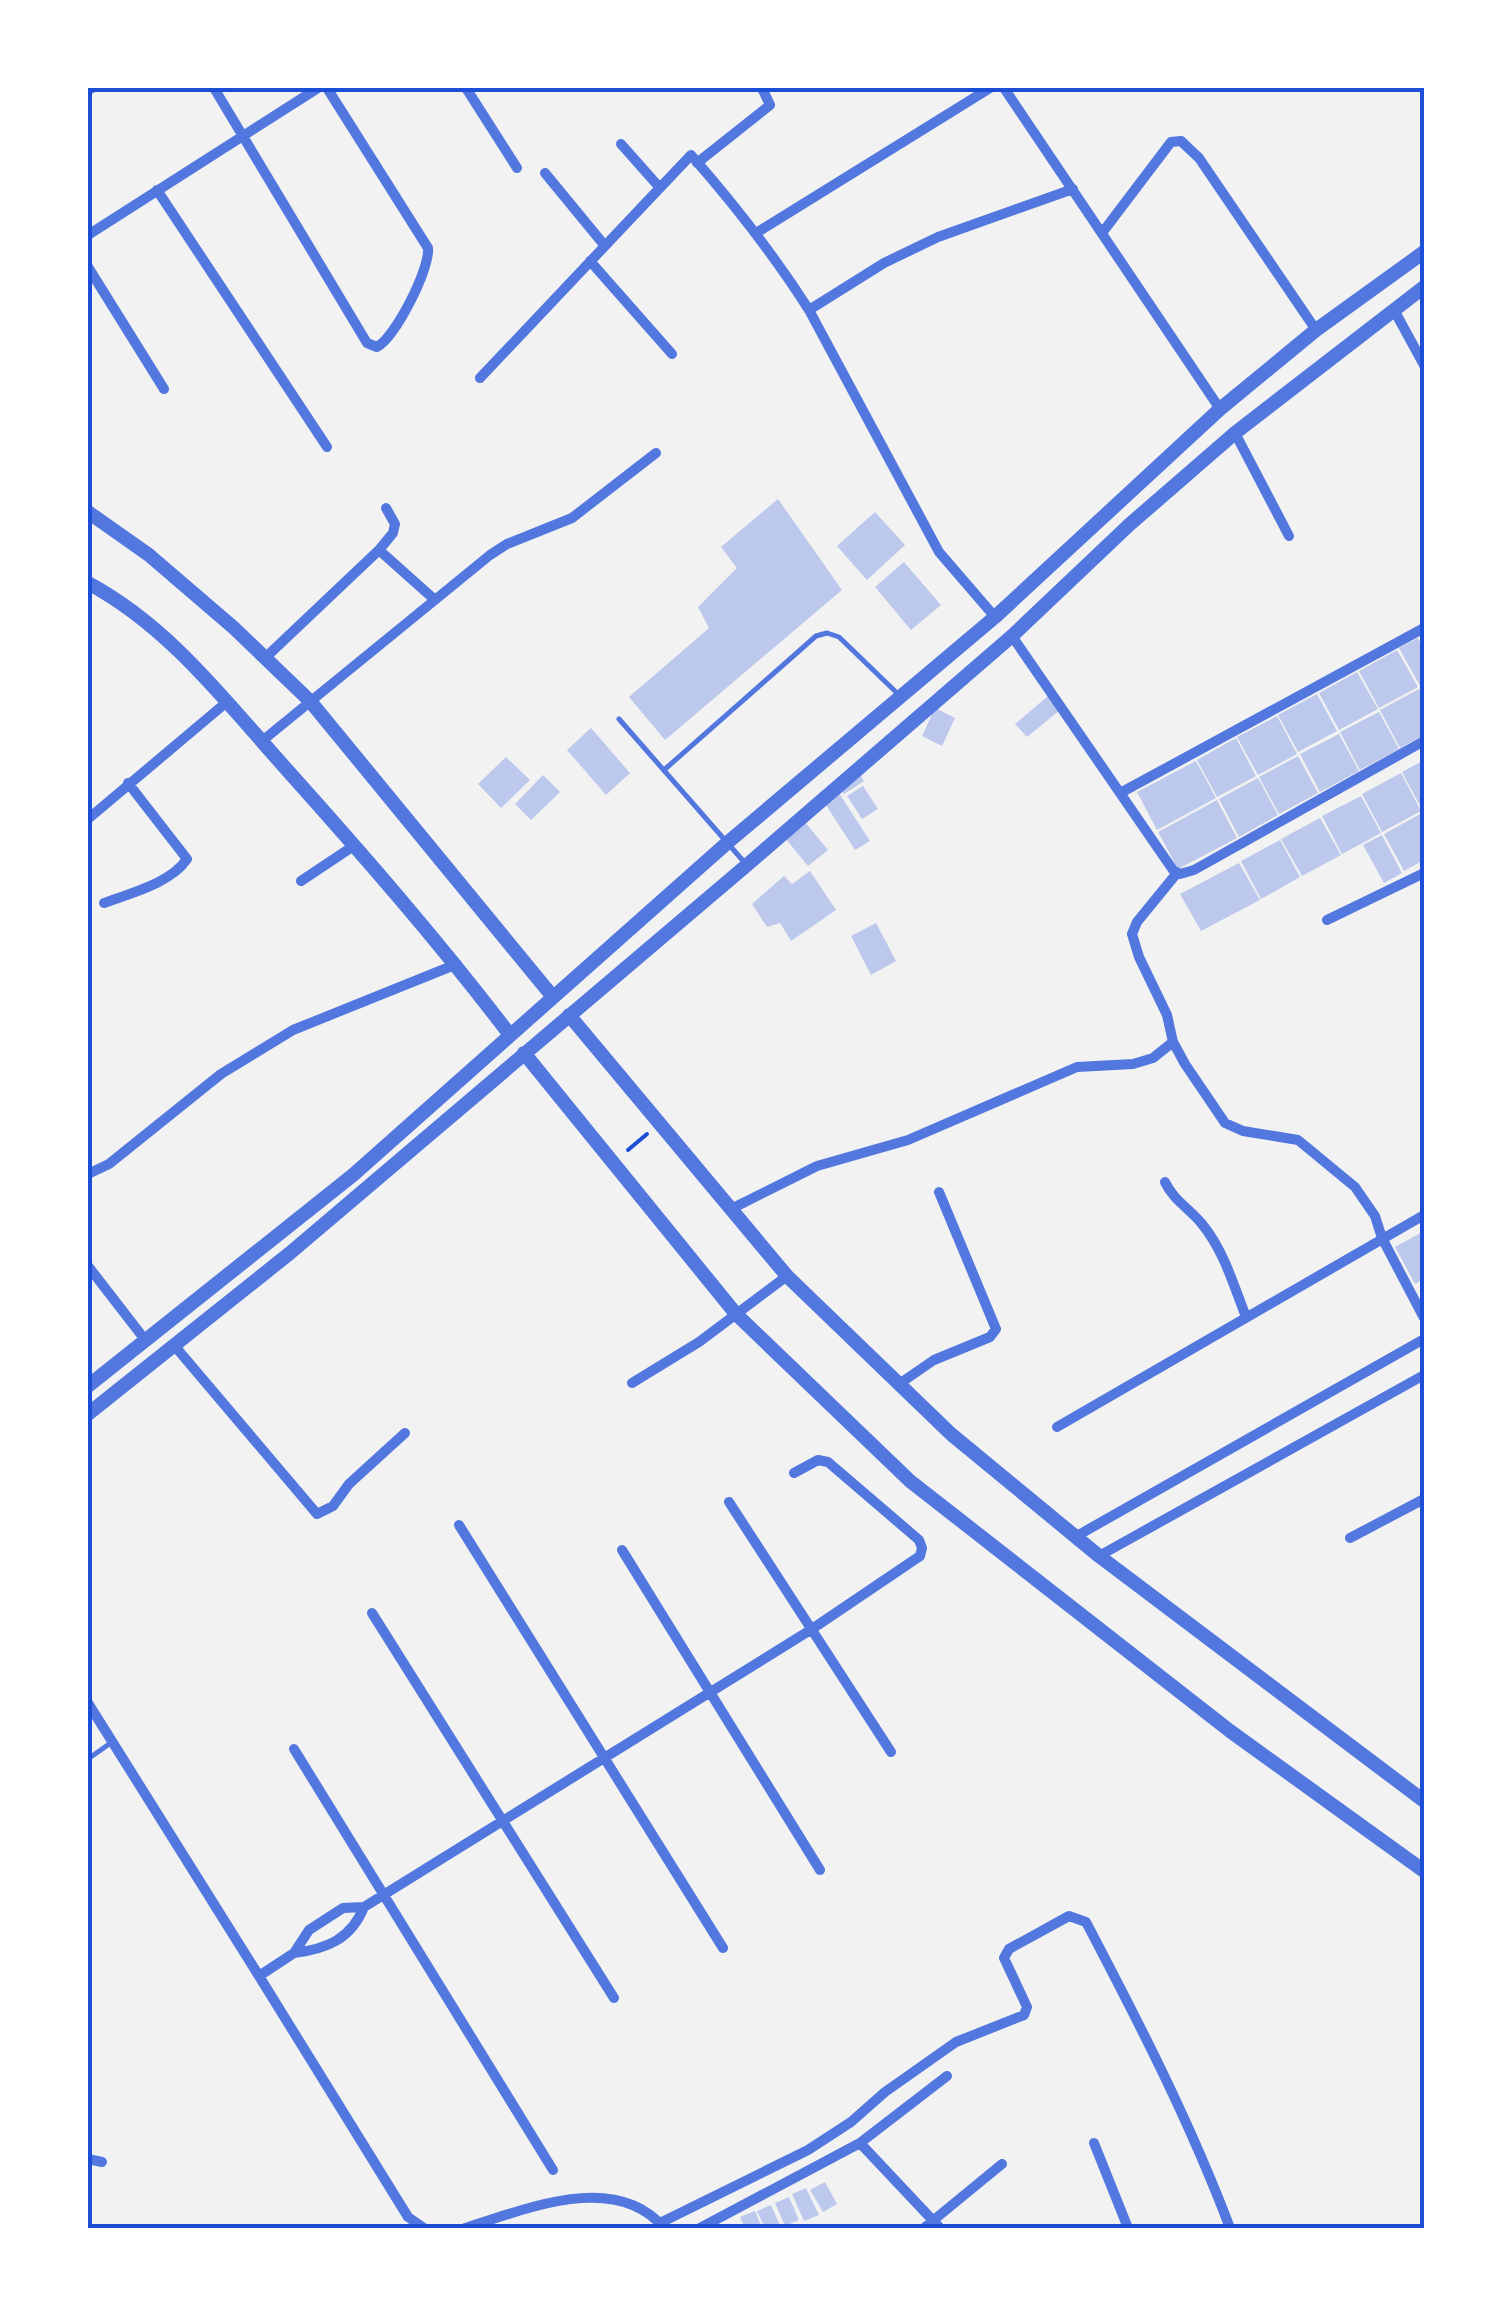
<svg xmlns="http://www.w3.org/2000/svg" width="1512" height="2316" font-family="Arial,sans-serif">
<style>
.building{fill:#bdc9ec}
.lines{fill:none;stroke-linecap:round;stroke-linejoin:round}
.path{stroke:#1d4ed8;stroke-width:4}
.service{stroke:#5277de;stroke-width:5}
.minor{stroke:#5277de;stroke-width:10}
.tertiary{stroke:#5277de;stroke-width:14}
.neatline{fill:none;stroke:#1d4ed8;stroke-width:4}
</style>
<rect width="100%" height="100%" fill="#f2f2f2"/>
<path class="building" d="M 778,499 L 842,590 L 665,740 L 629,697 L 709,628 L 698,607 L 737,568 L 721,547 Z
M 875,512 L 905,545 L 867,580 L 837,546 Z
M 904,562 L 941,605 L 911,630 L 875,587 Z
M 1418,638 L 1424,650 L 1424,683 L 1420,686 L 1399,648 Z
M 1397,650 L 1418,687 L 1379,708 L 1359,671 Z
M 1357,672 L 1378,709 L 1339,730 L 1319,693 Z
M 1419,689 L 1424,699 L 1424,735 L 1400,748 L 1380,710 Z
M 1317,694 L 1337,731 L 1298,752 L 1278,715 Z
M 1048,696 L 1060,710 L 1027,737 L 1015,724 Z
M 935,708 L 955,718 L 942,746 L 922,736 Z
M 1379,712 L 1399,749 L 1360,770 L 1340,732 Z
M 1277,716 L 1297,754 L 1258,775 L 1237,737 Z
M 591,728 L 630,773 L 606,795 L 567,750 Z
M 1339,734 L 1359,771 L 1320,792 L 1300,754 Z
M 1236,738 L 1256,776 L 1217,797 L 1197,760 Z
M 1298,756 L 1318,793 L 1279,814 L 1259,777 Z
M 506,757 L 530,780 L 501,808 L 478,784 Z
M 1424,760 L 1424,813 L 1402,772 Z
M 1196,761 L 1216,798 L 1157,830 L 1137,792 Z
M 858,771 L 864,781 L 844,794 L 838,785 Z
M 1401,773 L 1421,811 L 1382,832 L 1362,794 Z
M 543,775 L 560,792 L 531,820 L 515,804 Z
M 1258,778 L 1278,815 L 1239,837 L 1219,799 Z
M 863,786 L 878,809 L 862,819 L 847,796 Z
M 839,793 L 870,841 L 855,850 L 824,802 Z
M 1361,796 L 1381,833 L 1342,854 L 1322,816 Z
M 1217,800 L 1237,838 L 1178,869 L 1158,832 Z
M 1422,813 L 1424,860 L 1404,871 L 1384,834 Z
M 1320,818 L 1341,855 L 1302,876 L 1281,839 Z
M 805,822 L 828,850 L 808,866 L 785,838 Z
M 1382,835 L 1402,873 L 1384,883 L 1363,845 Z
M 1280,840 L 1300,877 L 1261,899 L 1241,861 Z
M 1239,863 L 1260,900 L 1201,931 L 1180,894 Z
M 810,871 L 836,910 L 791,941 L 780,923 L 767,927 L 752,904 L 784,876 L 792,884 Z
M 876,923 L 896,961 L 871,975 L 851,936 Z
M 1424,1231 L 1424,1279 L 1415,1284 L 1395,1247 Z
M 825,2182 L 837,2204 L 823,2212 L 810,2190 Z
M 806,2188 L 819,2215 L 804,2221 L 792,2194 Z
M 789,2197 L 799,2220 L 785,2226 L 775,2203 Z
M 771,2205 L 781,2228 L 765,2228 L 757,2211 Z
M 755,2211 L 762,2228 L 745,2228 L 740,2217 Z"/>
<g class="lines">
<path class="path" d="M 628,1150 L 647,1134"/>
<path class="service" d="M 619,719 L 745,863
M 664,770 L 816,636 L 827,633 L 839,637 L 898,694
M 88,1759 L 112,1742"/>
<path class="minor" d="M 214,88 L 367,343 L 377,347 C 396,336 430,269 428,248 L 327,88
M 466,88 L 517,168
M 1004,88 L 1220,409
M 88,90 L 92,88
M 621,144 L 660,188
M 697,163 L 770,105 L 762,88
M 545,173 L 605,246
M 157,190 L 327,447
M 756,233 L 990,88
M 1102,233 L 1171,142 L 1181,141 L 1199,158 L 1316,330
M 88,235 L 318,88
M 590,261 L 672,354
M 88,267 L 164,389
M 809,310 L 884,263 L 938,237 L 1073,189
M 1394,310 L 1424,365
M 480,378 L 691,155 C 734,204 774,255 809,310 L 939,552 L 995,617
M 1235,433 L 1289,536
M 379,550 L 393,533 L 395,524 L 386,508
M 1012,636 L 1173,870 L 1180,874 L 1194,870 L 1424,741
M 265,658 L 379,550 L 435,600
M 262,741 L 490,555 L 507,544 L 572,518 L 656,453
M 1122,792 L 1424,628
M 88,819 L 228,701
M 1177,873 L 1137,922 L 1132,934 L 1139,957 L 1167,1015 L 1173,1042 L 1185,1064 L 1225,1123 L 1243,1131 L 1298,1140 L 1355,1187 L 1375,1216 L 1382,1238 L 1424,1318
M 301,881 L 355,845
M 104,903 C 131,893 171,883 187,859 L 128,783
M 1327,920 L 1424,873
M 88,1174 L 109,1164 L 221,1074 L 293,1030 L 457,964
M 1165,1182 C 1174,1201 1189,1208 1202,1224 C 1223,1249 1234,1286 1246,1317
M 731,1209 L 817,1166 L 908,1140 L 1077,1067 L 1133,1064 L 1153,1058 L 1173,1042
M 88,1266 L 146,1341
M 173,1344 L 317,1514 L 333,1506 L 349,1484 L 405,1433
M 632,1383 L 699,1342 L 787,1276
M 899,1384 L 934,1360 L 990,1337 L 996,1329 L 939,1192
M 1057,1427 L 1424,1215
M 729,1502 L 891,1752
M 459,1525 L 723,1948
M 1075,1537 L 1424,1339
M 1350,1538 L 1424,1499
M 622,1550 L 820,1870
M 1099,1556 L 1424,1375
M 372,1613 L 614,1998
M 88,1703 L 259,1976
M 294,1749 L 553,2170
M 294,1953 C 327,1949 351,1939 364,1907
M 860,2143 L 940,2228
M 1094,2143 L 1128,2228
M 88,2159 L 102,2162
M 660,2223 L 808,2150 L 851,2122 L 885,2092 L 956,2042 L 1024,2015 L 1027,2007 L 1004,1958 L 1009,1949 L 1069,1916 L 1086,1922 C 1139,2023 1190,2122 1230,2228
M 424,2228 L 408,2217 L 259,1976 L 294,1953 L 309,1930 L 343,1908 L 364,1907 L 812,1629 L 920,1556 L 922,1548 L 919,1540 L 828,1462 L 818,1460 L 794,1473
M 465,2228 C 524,2210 615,2170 664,2228
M 700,2228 L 860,2143 L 947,2076
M 924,2228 L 1002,2164"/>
<path class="tertiary" d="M 88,512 L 149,555 L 234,628 L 310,701 L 553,997
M 88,583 C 170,627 226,702 288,771 C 365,857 440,943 510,1035
M 569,1015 L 787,1276 L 951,1434 L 1099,1556 L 1424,1801
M 524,1053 L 736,1314 L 910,1481 L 1230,1731 L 1424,1871
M 88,1386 L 353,1175 L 727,843 L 995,617 L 1220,409 L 1316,330 L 1424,252
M 88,1414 L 290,1253 L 747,865 L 1012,636 L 1129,525 L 1235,433 L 1424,287"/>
</g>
<rect width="1512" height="2316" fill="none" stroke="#ffffff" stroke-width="180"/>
<rect x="90" y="90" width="1332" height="2136" class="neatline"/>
</svg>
